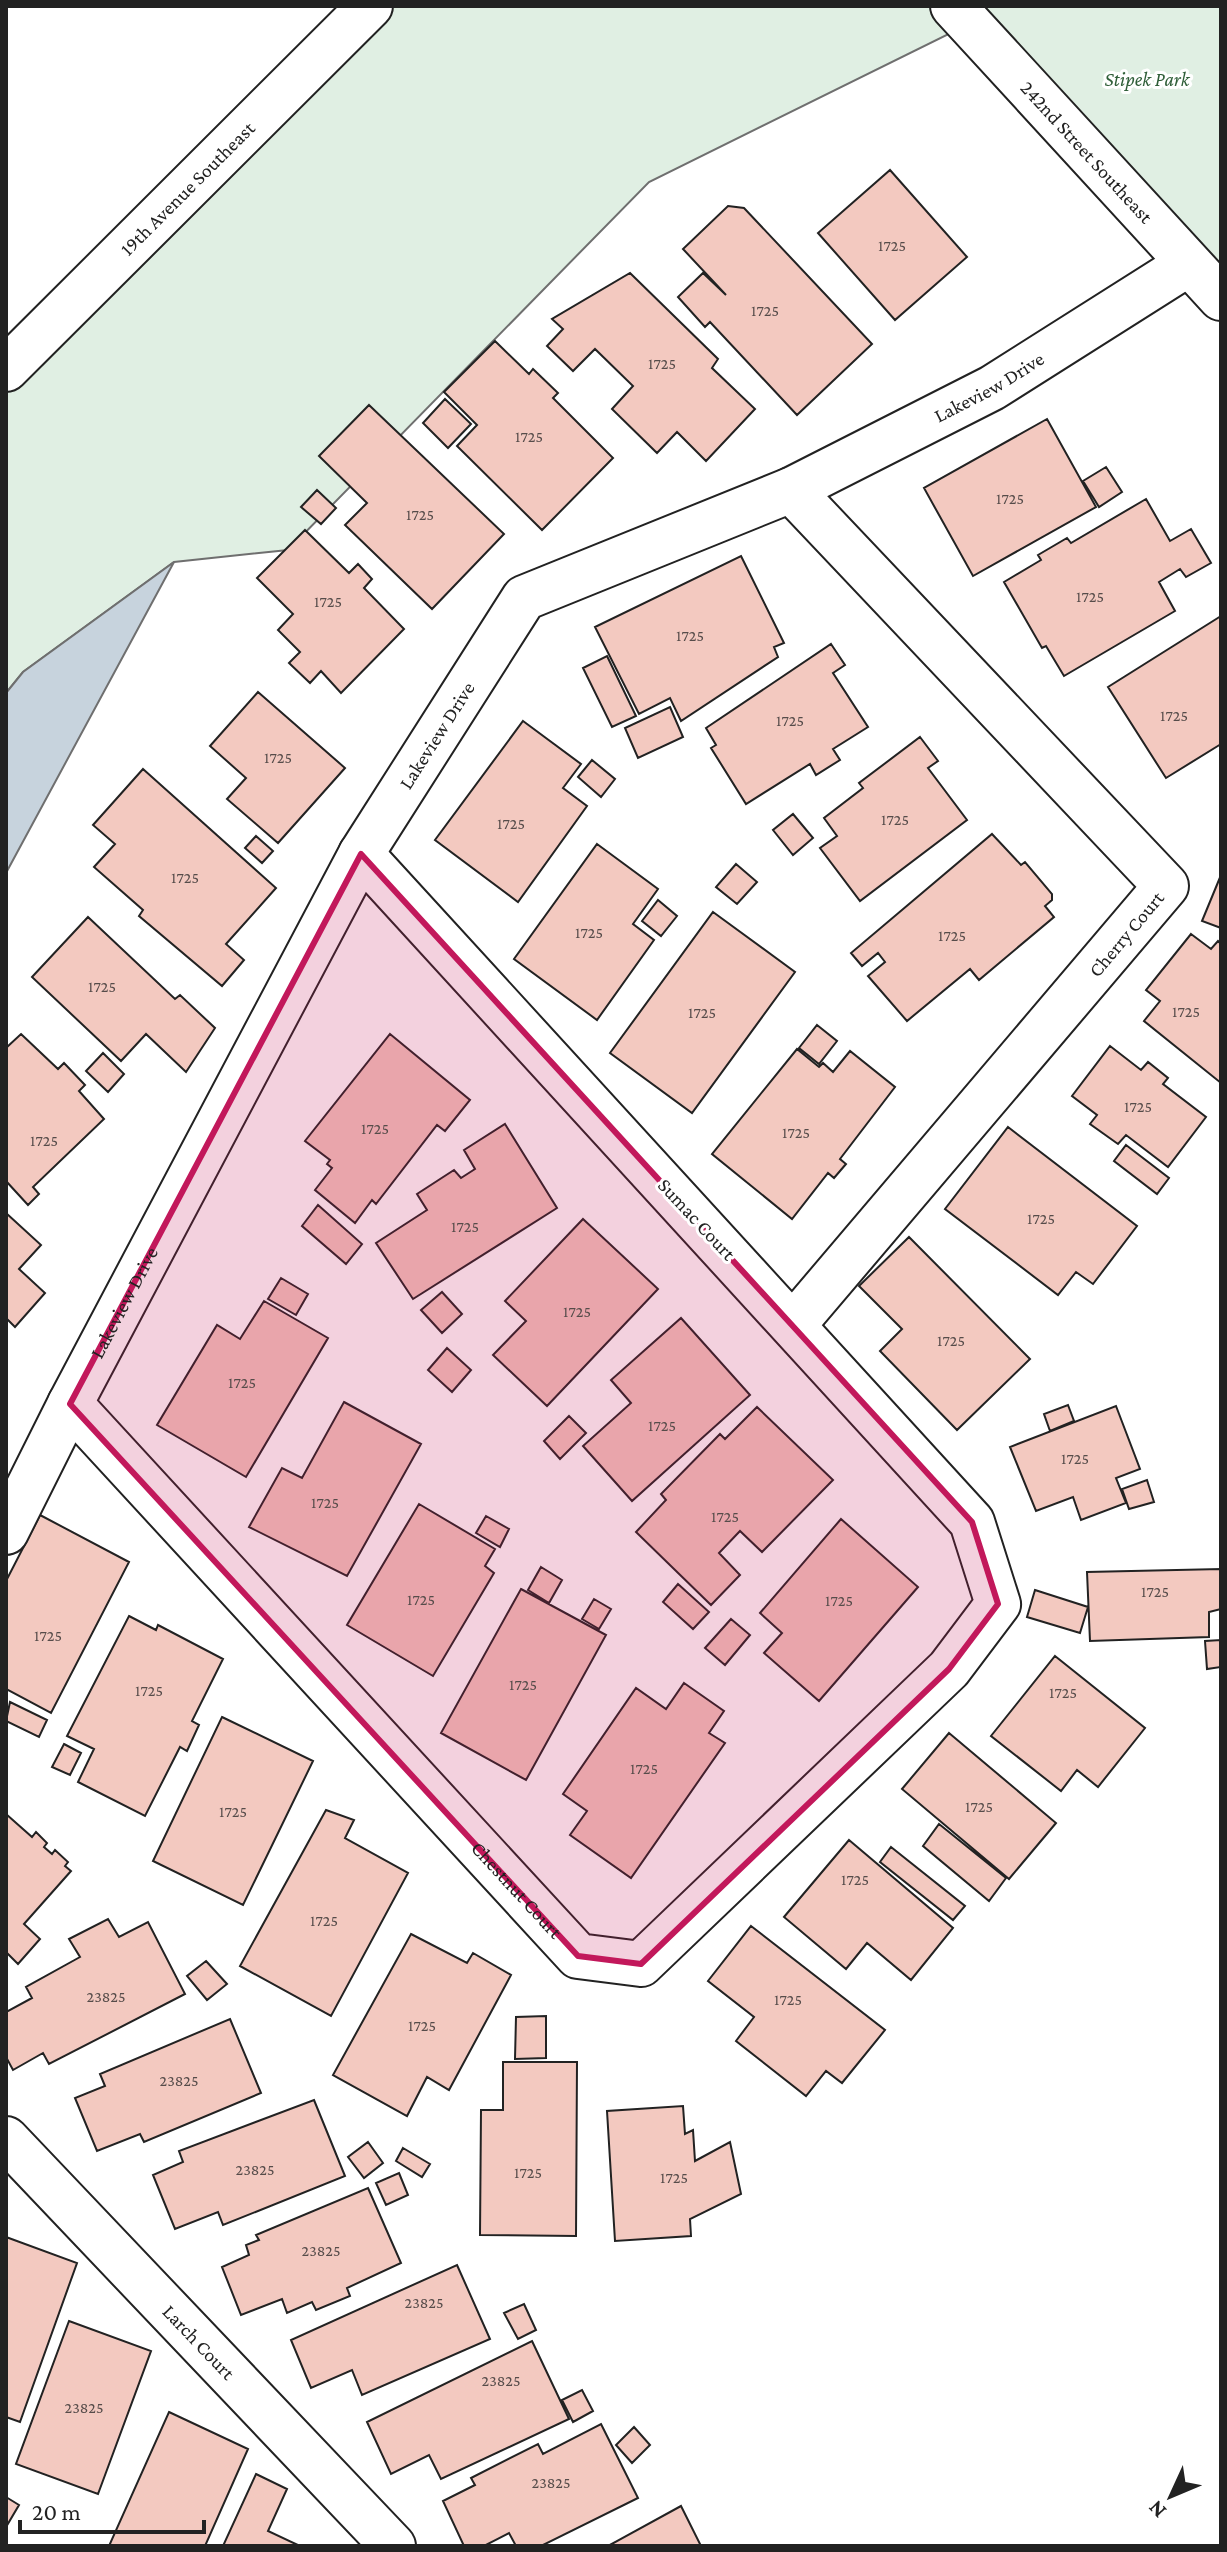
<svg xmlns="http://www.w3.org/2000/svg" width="1227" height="2552" font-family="'Crimson Pro',serif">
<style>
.green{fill:#e0efe3;stroke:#6f6f6f;stroke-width:2}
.water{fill:#c7d3dd;stroke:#6f6f6f;stroke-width:2}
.building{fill:#f3c9c0;stroke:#222;stroke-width:2}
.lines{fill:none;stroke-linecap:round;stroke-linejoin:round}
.street-casing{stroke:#222;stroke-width:48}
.secondary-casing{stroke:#222;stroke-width:48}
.street{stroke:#fff;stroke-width:44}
.secondary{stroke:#fff;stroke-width:44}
.marked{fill:#c2185b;fill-opacity:0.2;stroke:#c2185b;stroke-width:6;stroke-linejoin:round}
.labels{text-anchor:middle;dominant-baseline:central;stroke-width:6;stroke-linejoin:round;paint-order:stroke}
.number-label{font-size:16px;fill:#564c4a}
.park-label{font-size:20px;font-style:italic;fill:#2f5e38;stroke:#fff}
.street-label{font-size:20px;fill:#222;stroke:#fff}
</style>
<rect width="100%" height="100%" fill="#fff"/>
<path class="green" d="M 370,6 L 953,6 L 971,23 L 649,182 L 288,550 L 174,562 L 23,672 L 6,693 L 6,370 Z
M 975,6 L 1221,6 L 1221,269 Z"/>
<path class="water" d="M 174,562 L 6,873 L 6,693 L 23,672 Z"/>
<path class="building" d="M 890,170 L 967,257 L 895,320 L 818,233 Z
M 728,206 L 744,208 L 872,344 L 797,415 L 710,322 L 705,327 L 678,297 L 703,273 L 726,295 L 683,249 Z
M 630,273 L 718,359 L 712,368 L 755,409 L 706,461 L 677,432 L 657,453 L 612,409 L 633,386 L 595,349 L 573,371 L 547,346 L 563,329 L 552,319 Z
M 495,341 L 529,374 L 533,369 L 558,393 L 553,398 L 613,458 L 542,530 L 457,446 L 477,425 L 444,392 Z
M 445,399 L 471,424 L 448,448 L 423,423 Z
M 369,405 L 504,534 L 432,609 L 345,525 L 367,503 L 319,456 Z
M 1047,419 L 1096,507 L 973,576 L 924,488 Z
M 1106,467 L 1122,492 L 1099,507 L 1083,481 Z
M 317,490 L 336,508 L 321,524 L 301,507 Z
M 1146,499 L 1170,541 L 1191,529 L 1211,563 L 1186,577 L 1180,569 L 1159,582 L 1175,611 L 1064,676 L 1046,646 L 1042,648 L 1004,582 L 1041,560 L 1038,555 L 1067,538 L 1071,543 Z
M 305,530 L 349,573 L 358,564 L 372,579 L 364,588 L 404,629 L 341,693 L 321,671 L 310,683 L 289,663 L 300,652 L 278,630 L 293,614 L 257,578 Z
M 741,556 L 784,643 L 774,647 L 778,657 L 681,721 L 670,698 L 639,714 L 595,627 Z
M 1221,616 L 1221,744 L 1166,778 L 1108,687 Z
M 831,644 L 845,665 L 833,673 L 868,727 L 833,749 L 840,760 L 816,775 L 810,764 L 746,804 L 711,748 L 716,745 L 706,728 Z
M 607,656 L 636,716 L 612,727 L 583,668 Z
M 258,692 L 345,768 L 278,843 L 227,799 L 246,778 L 210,746 Z
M 670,707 L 683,737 L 638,758 L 625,728 Z
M 523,721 L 581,764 L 563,788 L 587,806 L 518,902 L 435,840 Z
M 920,737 L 938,761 L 928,768 L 967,820 L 860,901 L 820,848 L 837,836 L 824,818 L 863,788 L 859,783 Z
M 592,760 L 615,779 L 601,797 L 578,777 Z
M 143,769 L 276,888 L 226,944 L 244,960 L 222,986 L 139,916 L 143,910 L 94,867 L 115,844 L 93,825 Z
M 793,814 L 813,838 L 793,855 L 773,830 Z
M 992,834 L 1021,865 L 1025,862 L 1052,894 L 1052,900 L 1045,906 L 1054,917 L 979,980 L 970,969 L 907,1021 L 868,976 L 885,962 L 878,953 L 862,966 L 851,953 Z
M 256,836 L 273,851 L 262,863 L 245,848 Z
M 597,844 L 658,889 L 633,924 L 654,940 L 597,1020 L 514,959 Z
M 736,864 L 757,882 L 737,904 L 716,887 Z
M 1221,875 L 1221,928 L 1202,921 Z
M 658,900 L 677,916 L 661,936 L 642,921 Z
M 713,912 L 795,972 L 692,1113 L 610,1053 Z
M 88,917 L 175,999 L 180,995 L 215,1028 L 186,1072 L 146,1034 L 121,1061 L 32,977 Z
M 1191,934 L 1211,949 L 1218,941 L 1221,944 L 1221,1083 L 1144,1021 L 1160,1001 L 1146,990 Z
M 817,1025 L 837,1041 L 819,1064 L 799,1048 Z
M 21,1034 L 58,1069 L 64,1063 L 85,1085 L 79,1091 L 104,1119 L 33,1187 L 39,1194 L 28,1205 L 6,1181 L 6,1048 Z
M 390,1034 L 470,1100 L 445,1131 L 437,1125 L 376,1204 L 372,1200 L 355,1223 L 315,1190 L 332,1168 L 327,1164 L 330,1160 L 305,1141 Z
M 1110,1046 L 1141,1070 L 1148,1062 L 1168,1078 L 1163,1084 L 1206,1117 L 1168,1167 L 1126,1135 L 1118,1144 L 1090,1124 L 1097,1115 L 1072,1096 Z
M 797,1049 L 819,1067 L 823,1063 L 833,1072 L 850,1051 L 895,1087 L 840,1159 L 846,1164 L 834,1178 L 828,1173 L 792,1219 L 712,1154 Z
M 103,1053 L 124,1074 L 108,1092 L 86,1071 Z
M 505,1124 L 557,1208 L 413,1299 L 376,1243 L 427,1210 L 417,1194 L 454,1170 L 461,1178 L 475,1169 L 464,1150 Z
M 1008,1127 L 1137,1226 L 1093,1284 L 1076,1272 L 1058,1295 L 945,1209 Z
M 1126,1145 L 1169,1178 L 1157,1194 L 1114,1161 Z
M 318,1205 L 362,1244 L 346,1264 L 302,1226 Z
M 6,1213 L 41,1245 L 19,1269 L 45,1293 L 15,1327 L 6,1318 Z
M 583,1219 L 658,1289 L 547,1406 L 493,1355 L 526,1321 L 505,1301 Z
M 909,1237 L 1030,1359 L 957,1430 L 880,1351 L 902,1329 L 859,1286 Z
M 281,1278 L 308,1294 L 296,1315 L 268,1299 Z
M 442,1292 L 462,1314 L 442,1333 L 421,1310 Z
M 264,1301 L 328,1338 L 246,1477 L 157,1425 L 217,1325 L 240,1339 Z
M 681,1318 L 750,1395 L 632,1501 L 583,1446 L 631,1403 L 611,1380 Z
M 447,1348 L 471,1370 L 452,1392 L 428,1370 Z
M 344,1402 L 421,1444 L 347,1576 L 249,1527 L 282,1468 L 302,1478 Z
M 1068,1405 L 1074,1421 L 1050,1431 L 1044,1414 Z
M 1116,1406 L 1140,1469 L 1116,1478 L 1126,1503 L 1081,1520 L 1073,1497 L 1036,1511 L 1010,1447 Z
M 757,1407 L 833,1480 L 762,1552 L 740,1531 L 719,1553 L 740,1575 L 711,1605 L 636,1532 L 666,1500 L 661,1494 L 720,1434 L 725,1439 Z
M 569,1416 L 586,1433 L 560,1459 L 544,1441 Z
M 1147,1480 L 1154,1502 L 1129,1509 L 1122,1489 Z
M 419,1504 L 495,1549 L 485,1566 L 494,1573 L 433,1676 L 347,1625 Z
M 40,1515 L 129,1562 L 51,1713 L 6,1689 L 6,1581 Z
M 486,1516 L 509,1529 L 500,1547 L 476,1533 Z
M 841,1519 L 918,1587 L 819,1701 L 764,1653 L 782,1633 L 760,1613 Z
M 541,1567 L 562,1580 L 549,1603 L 528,1590 Z
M 1221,1569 L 1221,1609 L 1209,1612 L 1209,1637 L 1090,1641 L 1087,1572 Z
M 678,1584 L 709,1612 L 693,1629 L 663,1602 Z
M 521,1589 L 606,1635 L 526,1780 L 441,1733 Z
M 1035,1590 L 1088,1607 L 1080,1633 L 1027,1617 Z
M 594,1599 L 611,1609 L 599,1629 L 582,1619 Z
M 129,1616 L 156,1630 L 158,1625 L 223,1659 L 192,1721 L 199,1725 L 187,1751 L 180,1747 L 145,1816 L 78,1782 L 94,1749 L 67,1736 Z
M 731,1619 L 750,1635 L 725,1665 L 705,1648 Z
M 1221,1640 L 1221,1667 L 1207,1669 L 1205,1641 Z
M 1055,1656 L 1145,1728 L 1098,1787 L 1077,1770 L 1061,1791 L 991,1736 Z
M 684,1683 L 724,1711 L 709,1733 L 725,1743 L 631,1878 L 570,1835 L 587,1811 L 563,1794 L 636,1688 L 666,1709 Z
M 10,1702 L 47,1720 L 39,1737 L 6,1721 Z
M 222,1717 L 313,1761 L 243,1905 L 153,1861 Z
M 949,1733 L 1056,1823 L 1009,1879 L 902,1789 Z
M 64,1744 L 81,1753 L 70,1775 L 52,1767 Z
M 326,1810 L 354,1820 L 345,1838 L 408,1873 L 331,2016 L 240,1966 Z
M 6,1814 L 32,1837 L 36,1832 L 47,1843 L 44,1847 L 52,1854 L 55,1850 L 68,1862 L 65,1866 L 71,1871 L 24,1924 L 40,1939 L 18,1964 L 6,1952 Z
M 939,1824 L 1006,1878 L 989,1901 L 923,1846 Z
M 849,1840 L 953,1928 L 911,1980 L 867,1943 L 846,1969 L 784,1917 Z
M 891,1847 L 965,1906 L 953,1920 L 880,1862 Z
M 108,1919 L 119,1937 L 148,1922 L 185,1994 L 49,2064 L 43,2053 L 13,2070 L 6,2057 L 6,2012 L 32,1998 L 26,1987 L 80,1957 L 69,1939 Z
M 751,1926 L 885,2030 L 842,2083 L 826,2071 L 806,2096 L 736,2041 L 754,2017 L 708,1981 Z
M 411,1934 L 467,1963 L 473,1953 L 511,1975 L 449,2090 L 427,2077 L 407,2116 L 333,2075 Z
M 206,1961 L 227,1984 L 207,2000 L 187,1976 Z
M 546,2016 L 546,2058 L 515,2059 L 516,2017 Z
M 230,2019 L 261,2093 L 144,2142 L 140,2134 L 97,2151 L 75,2098 L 105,2086 L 100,2074 Z
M 503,2062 L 577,2062 L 576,2236 L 480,2235 L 481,2110 L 503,2110 Z
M 314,2100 L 345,2176 L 223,2225 L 218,2212 L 175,2229 L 153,2175 L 183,2162 L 179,2151 Z
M 683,2106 L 685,2134 L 693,2130 L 695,2161 L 730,2142 L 741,2194 L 690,2219 L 691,2236 L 615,2241 L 607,2111 Z
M 368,2142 L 383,2163 L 364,2178 L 348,2157 Z
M 403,2148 L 430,2164 L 422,2177 L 396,2161 Z
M 399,2173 L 408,2195 L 386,2205 L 376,2183 Z
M 368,2188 L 401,2263 L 347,2288 L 350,2296 L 316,2310 L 312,2302 L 287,2313 L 282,2299 L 241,2315 L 222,2267 L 249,2255 L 246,2245 L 259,2240 L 256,2235 Z
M 6,2237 L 77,2263 L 20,2422 L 6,2417 Z
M 457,2265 L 490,2339 L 362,2395 L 352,2370 L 311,2388 L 291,2340 Z
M 524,2304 L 536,2330 L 518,2339 L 504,2313 Z
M 69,2321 L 151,2351 L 98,2494 L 16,2464 Z
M 532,2341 L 569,2419 L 441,2479 L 429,2455 L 391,2474 L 367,2422 Z
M 582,2390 L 593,2411 L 573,2422 L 562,2400 Z
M 169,2412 L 248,2449 L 205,2546 L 109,2546 Z
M 601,2424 L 638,2498 L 541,2546 L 516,2546 L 509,2533 L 484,2546 L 464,2546 L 443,2501 L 475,2485 L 471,2478 L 538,2444 L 543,2454 Z
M 634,2427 L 650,2445 L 632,2463 L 616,2445 Z
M 256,2474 L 287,2489 L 268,2531 L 300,2546 L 223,2546 Z
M 6,2497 L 19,2505 L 6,2527 Z
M 681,2506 L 701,2546 L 608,2546 Z"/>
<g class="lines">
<defs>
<g id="street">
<path id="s1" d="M 953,6 L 1221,298"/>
<path d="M 791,490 L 1166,886 L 794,1324"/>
<path id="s2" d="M 70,1404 L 578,1956 L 641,1964 L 949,1669 L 998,1604 L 972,1522 L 361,854"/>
<path id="s3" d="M 6,1532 L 70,1404 L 361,854 L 524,598 L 791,490 L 992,388 L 1188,264"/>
<path id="s4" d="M 6,2139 L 393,2546"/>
</g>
<g id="secondary">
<path id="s5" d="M 6,369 L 370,6"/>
</g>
</defs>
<use href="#street" class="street-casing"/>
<use href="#secondary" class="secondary-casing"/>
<use href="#street" class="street"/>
<use href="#secondary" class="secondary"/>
</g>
<path class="marked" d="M 361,854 L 972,1522 L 998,1604 L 949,1669 L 641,1964 L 578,1956 L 70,1404 Z"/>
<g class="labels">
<g class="number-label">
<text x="892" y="245">1725</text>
<text x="765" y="310">1725</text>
<text x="662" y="363">1725</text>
<text x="529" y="436">1725</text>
<text x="1010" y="498">1725</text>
<text x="420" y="514">1725</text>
<text x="1090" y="596">1725</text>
<text x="328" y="601">1725</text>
<text x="690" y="635">1725</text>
<text x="1174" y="715">1725</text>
<text x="790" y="720">1725</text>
<text x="278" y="757">1725</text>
<text x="895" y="819">1725</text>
<text x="511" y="823">1725</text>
<text x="185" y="877">1725</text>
<text x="589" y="932">1725</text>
<text x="952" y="935">1725</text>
<text x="102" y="986">1725</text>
<text x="1186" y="1011">1725</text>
<text x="702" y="1012">1725</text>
<text x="1138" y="1106">1725</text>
<text x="375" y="1128">1725</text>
<text x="796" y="1132">1725</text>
<text x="44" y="1140">1725</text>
<text x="1041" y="1218">1725</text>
<text x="465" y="1226">1725</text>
<text x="577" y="1311">1725</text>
<text x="951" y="1340">1725</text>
<text x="242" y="1382">1725</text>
<text x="662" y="1425">1725</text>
<text x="1075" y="1458">1725</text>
<text x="325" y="1502">1725</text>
<text x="725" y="1516">1725</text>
<text x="1155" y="1591">1725</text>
<text x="421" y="1599">1725</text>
<text x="839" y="1600">1725</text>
<text x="48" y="1635">1725</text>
<text x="523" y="1684">1725</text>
<text x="149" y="1690">1725</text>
<text x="1063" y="1692">1725</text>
<text x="644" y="1768">1725</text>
<text x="979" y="1806">1725</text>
<text x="233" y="1811">1725</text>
<text x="855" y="1879">1725</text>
<text x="324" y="1920">1725</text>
<text x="106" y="1996">23825</text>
<text x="788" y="1999">1725</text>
<text x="422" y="2025">1725</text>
<text x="179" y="2080">23825</text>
<text x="255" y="2169">23825</text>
<text x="528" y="2172">1725</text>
<text x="674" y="2177">1725</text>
<text x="321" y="2250">23825</text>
<text x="424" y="2302">23825</text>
<text x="501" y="2380">23825</text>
<text x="84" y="2407">23825</text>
<text x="551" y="2482">23825</text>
</g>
<g class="park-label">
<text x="1147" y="79">Stipek Park</text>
</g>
<g class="street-label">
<text stroke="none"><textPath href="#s1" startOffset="198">242nd Street Southeast</textPath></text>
<text stroke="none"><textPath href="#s5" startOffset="256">19th Avenue Southeast</textPath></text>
<text stroke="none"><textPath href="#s3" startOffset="1580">Lakeview Drive</textPath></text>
<text stroke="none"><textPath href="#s3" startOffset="906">Lakeview Drive</textPath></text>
<text transform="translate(1126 934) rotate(-50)">Cherry Court</text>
<text transform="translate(697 1219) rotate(47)">Sumac Court</text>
<text stroke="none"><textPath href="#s3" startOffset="258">Lakeview Drive</textPath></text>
<text stroke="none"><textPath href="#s2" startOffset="660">Chestnut Court</textPath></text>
<text stroke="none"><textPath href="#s4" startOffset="280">Larch Court</textPath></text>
</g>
</g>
<rect width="1227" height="2552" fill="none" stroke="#222222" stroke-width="16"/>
<g transform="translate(1171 2496) rotate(226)" stroke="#ffffff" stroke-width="6" paint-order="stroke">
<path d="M0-6L14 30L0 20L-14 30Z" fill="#222222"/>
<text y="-12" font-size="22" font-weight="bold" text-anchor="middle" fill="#222222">N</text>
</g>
<path d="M20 2520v12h184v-12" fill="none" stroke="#222222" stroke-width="4"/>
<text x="32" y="2520" font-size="24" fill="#222222" stroke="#ffffff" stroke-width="6" paint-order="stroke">20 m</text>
</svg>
